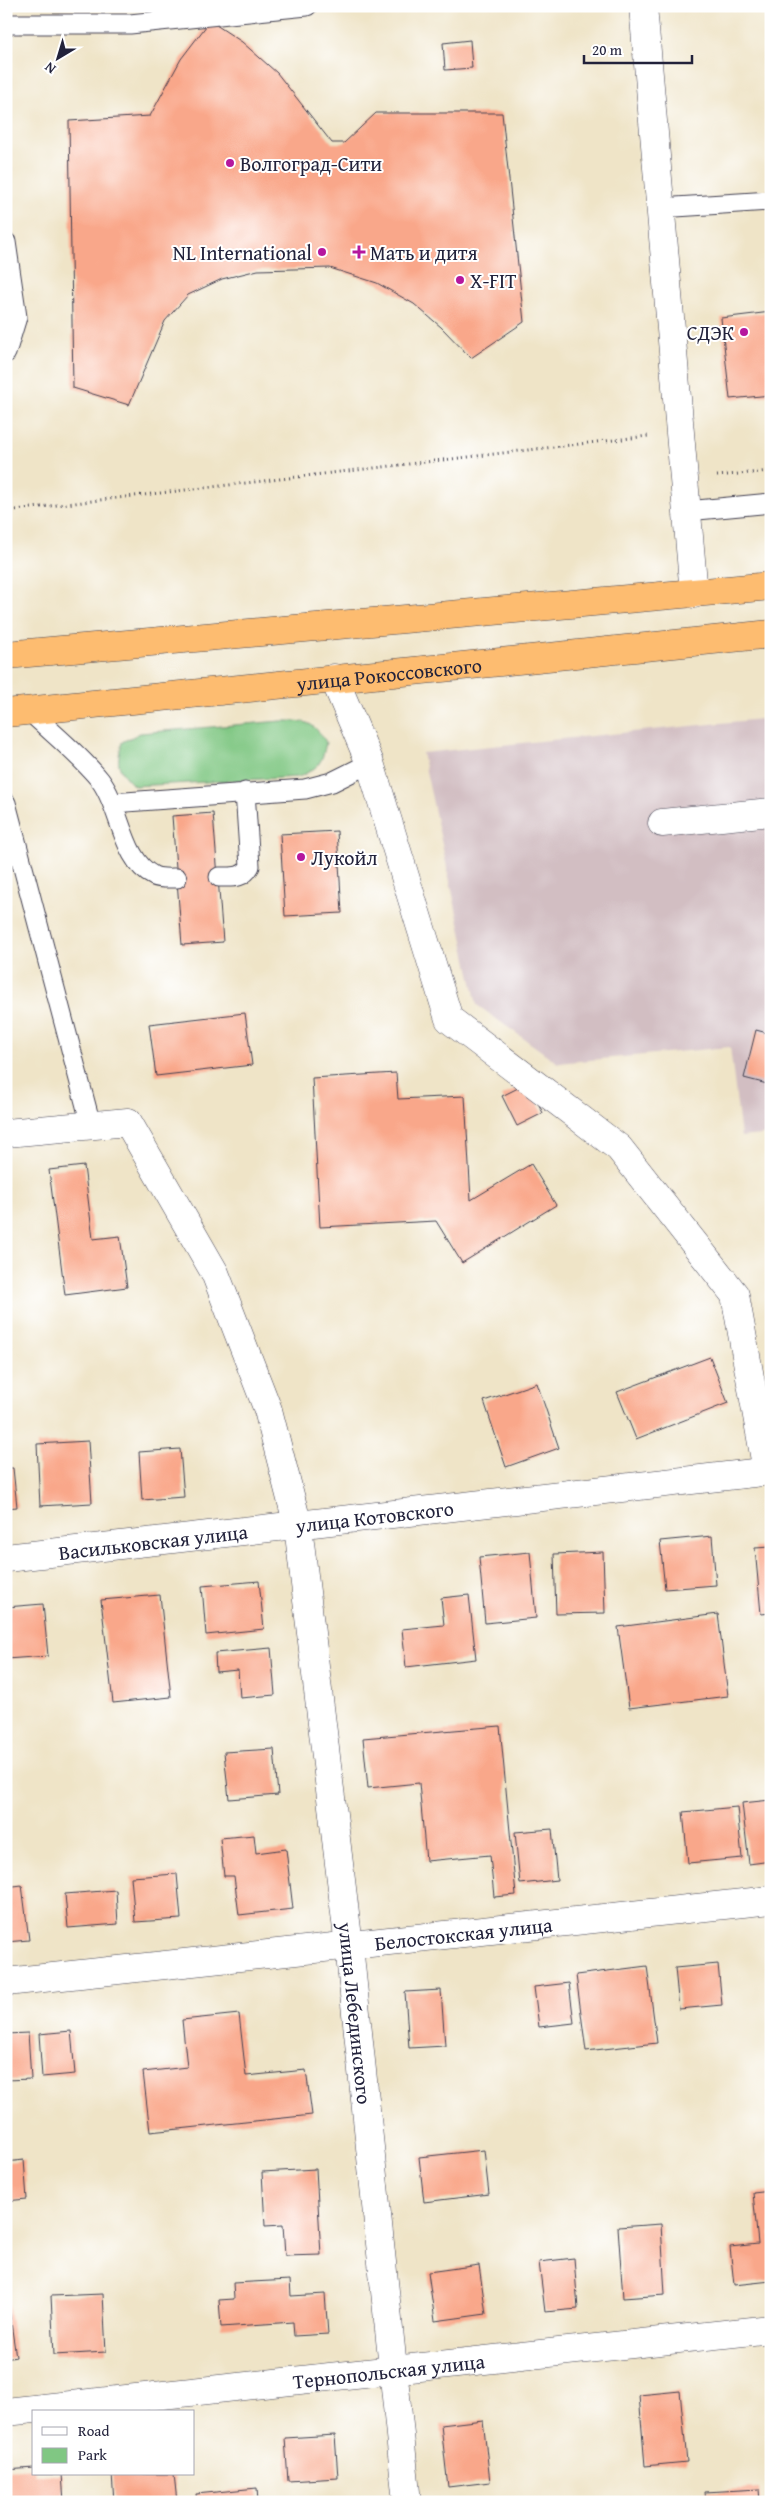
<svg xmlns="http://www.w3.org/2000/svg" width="777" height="2508" font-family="'Gentium Book Plus',serif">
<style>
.industrial{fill:#d2bec2}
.green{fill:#80c783;stroke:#51745f}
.building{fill:#f9a78a}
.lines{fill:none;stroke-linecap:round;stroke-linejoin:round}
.lane-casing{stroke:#413f50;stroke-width:21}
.street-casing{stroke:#413f50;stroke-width:29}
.highway-casing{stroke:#413f50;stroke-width:29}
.path{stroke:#413f50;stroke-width:3;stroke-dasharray:1 4;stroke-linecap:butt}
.lane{stroke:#fff;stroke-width:19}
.street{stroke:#fff;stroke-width:28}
.highway{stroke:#fdbc70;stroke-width:28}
.poi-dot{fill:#b5179e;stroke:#fff;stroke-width:2}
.labels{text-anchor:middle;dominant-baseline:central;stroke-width:4;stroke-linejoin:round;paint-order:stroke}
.poi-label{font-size:20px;fill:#22223b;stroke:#fff;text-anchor:start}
.street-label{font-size:20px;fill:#22223b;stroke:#fff}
</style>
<rect width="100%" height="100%" fill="#fff"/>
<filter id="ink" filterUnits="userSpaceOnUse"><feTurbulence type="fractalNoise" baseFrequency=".02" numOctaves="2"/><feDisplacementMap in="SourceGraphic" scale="10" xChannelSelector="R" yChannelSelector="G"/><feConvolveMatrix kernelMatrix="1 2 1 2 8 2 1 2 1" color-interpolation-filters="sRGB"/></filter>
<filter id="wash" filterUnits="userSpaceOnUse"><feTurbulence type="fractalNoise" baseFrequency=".0096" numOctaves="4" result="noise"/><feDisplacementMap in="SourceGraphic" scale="20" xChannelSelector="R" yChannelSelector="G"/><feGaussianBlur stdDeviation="1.12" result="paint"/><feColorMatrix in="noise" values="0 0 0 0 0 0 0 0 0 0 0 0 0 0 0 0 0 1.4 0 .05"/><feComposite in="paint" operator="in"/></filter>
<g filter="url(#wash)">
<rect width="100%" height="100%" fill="#efe4c7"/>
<path class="industrial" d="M 771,718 L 771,1134 L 741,1137 L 730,1047 L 558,1063 L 477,1005 L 422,753 Z"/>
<path class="green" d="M 281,721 C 306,721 312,720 326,742 C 322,764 319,767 299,777 L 134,786 C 117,769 116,765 122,742 L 140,733 Z"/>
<g id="blocks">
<path class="building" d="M 210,21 L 242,42 L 277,73 L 332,143 L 344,143 L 376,113 L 502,113 L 524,322 L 471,358 L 441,327 L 414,304 L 377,283 L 330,268 L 258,270 L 222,279 L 188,295 L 165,321 L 129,405 L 73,388 L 69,121 L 150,116 L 181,59 Z
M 470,40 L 472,68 L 445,70 L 443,43 Z
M 771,312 L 771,395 L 730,399 L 721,318 Z
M 213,813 L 223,942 L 182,945 L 172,816 Z
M 337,831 L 342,913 L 285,916 L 280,834 Z
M 245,1013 L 252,1065 L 156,1076 L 149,1024 Z
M 756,1030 L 771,1034 L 771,1085 L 744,1078 Z
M 396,1073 L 398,1099 L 465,1096 L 471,1200 L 531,1164 L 556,1205 L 462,1263 L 436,1221 L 320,1227 L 312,1078 Z
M 528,1083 L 543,1113 L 517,1126 L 502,1096 Z
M 84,1166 L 93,1239 L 120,1236 L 127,1287 L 65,1295 L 49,1170 Z
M 710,1357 L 728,1403 L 636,1439 L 617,1392 Z
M 537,1383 L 559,1448 L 506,1467 L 484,1401 Z
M 88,1441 L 92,1503 L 40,1506 L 37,1444 Z
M 180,1449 L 184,1497 L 142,1500 L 139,1452 Z
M 6,1468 L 13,1468 L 17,1507 L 6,1508 Z
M 712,1536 L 716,1585 L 665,1589 L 660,1541 Z
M 771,1547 L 771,1613 L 761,1614 L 755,1548 Z
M 530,1552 L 536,1618 L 485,1623 L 479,1557 Z
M 603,1552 L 605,1613 L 556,1614 L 554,1554 Z
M 259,1581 L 264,1629 L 206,1635 L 202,1586 Z
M 160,1595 L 171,1697 L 113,1703 L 101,1600 Z
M 469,1595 L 476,1659 L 406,1667 L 402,1629 L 444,1625 L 441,1598 Z
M 43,1604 L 48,1656 L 6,1659 L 6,1607 Z
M 718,1614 L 728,1696 L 629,1708 L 618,1627 Z
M 271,1648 L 275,1695 L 240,1698 L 238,1670 L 216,1672 L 215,1653 Z
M 500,1726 L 516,1895 L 494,1897 L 490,1855 L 426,1861 L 419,1783 L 368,1788 L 363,1738 Z
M 274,1749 L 278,1795 L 229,1799 L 224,1752 Z
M 771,1800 L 771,1861 L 749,1864 L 742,1803 Z
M 737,1807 L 742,1858 L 688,1863 L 683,1812 Z
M 552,1829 L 557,1880 L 520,1884 L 515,1832 Z
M 254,1835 L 256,1853 L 286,1849 L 293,1909 L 239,1915 L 234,1876 L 224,1876 L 220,1838 Z
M 177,1874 L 181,1919 L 135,1922 L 131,1877 Z
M 22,1885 L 29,1940 L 6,1942 L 6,1887 Z
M 116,1890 L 118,1924 L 68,1928 L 65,1894 Z
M 718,1964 L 722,2005 L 679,2009 L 675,1968 Z
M 647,1966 L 657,2043 L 586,2051 L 576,1975 Z
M 569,1983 L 574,2023 L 539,2027 L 534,1987 Z
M 441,1990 L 445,2046 L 409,2048 L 405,1992 Z
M 239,2014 L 246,2076 L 306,2070 L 312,2115 L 150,2132 L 143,2072 L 187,2067 L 182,2020 Z
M 71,2031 L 75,2074 L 42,2077 L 39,2034 Z
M 28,2033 L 31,2079 L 6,2080 L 6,2034 Z
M 484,2150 L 489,2194 L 424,2202 L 419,2157 Z
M 24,2160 L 27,2199 L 6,2201 L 6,2162 Z
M 316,2169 L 321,2255 L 285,2256 L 283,2225 L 265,2226 L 262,2172 Z
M 771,2191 L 771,2281 L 734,2285 L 730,2247 L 758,2244 L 753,2193 Z
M 661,2224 L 665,2295 L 623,2298 L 618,2227 Z
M 574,2258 L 578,2309 L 545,2312 L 539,2262 Z
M 479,2265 L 486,2314 L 435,2321 L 428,2272 Z
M 290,2280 L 291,2296 L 325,2294 L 328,2334 L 294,2336 L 293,2322 L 221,2327 L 219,2300 L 234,2299 L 233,2283 Z
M 6,2288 L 16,2357 L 6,2359 Z
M 103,2294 L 106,2352 L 54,2355 L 51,2296 Z
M 680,2391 L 687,2462 L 645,2466 L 639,2395 Z
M 483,2420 L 490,2482 L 448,2487 L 441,2425 Z
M 335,2435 L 338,2478 L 288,2481 L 285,2438 Z
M 34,2468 L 34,2474 L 62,2474 L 64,2502 L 6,2502 L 6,2470 Z
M 112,2474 L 174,2474 L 177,2502 L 114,2502 Z
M 257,2488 L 258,2502 L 197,2502 L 196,2494 Z
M 759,2489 L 760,2502 L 706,2502 L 705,2492 Z"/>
</g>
</g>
<g filter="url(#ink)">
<use href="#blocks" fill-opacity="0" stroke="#413f50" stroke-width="1"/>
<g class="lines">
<defs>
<path id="lane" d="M 6,24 L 130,24 L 307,6
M 660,208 L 771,201
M 6,242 L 17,317 L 6,353
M 687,511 L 771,503
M 28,710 C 52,733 79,754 100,780 C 121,807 122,861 154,876 C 160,879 170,878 177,878
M 6,803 L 91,1125
M 112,803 L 305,789 L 332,782 L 370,763
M 219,877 C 232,877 243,879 250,866 L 245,792"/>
<g id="street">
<path d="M 643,6 L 694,594"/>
<path d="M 334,678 L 370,763 L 449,1019 L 619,1148 L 735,1295 L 767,1471"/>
<path d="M 662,823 L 771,812"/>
<path id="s1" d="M 6,1133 L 128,1122 L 215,1273 L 268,1410 L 298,1526 L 349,1946 L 407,2502"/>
<path id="s2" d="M 6,1558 L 771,1471"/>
<path id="s3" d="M 6,1982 L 771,1900"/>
<path id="s4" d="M 6,2412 L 771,2329"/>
</g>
<g id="highway">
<path d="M 6,655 L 771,586"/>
<path id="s5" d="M 6,713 L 771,634"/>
</g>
</defs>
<use href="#lane" class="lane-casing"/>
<use href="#street" class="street-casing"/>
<use href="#highway" class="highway-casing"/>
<path class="path" d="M 717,476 L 771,471
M 6,511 L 648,436"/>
<use href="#lane" class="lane"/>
<use href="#street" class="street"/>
<use href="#highway" class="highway"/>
</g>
</g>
<g class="poi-dot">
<circle cx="230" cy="163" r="5"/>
<circle cx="322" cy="252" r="5"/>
<path d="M356.5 244.5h5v5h5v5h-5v5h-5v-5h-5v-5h5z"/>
<circle cx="460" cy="280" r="5"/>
<circle cx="744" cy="332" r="5"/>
<circle cx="301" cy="857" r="5"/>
</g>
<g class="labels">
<g class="poi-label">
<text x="240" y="163">Волгоград-Сити</text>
<text x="312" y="252" text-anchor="end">NL International</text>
<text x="370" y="252">Мать и дитя</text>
<text x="470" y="280">X-FIT</text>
<text x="734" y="332" text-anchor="end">СДЭК</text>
<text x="311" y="857">Лукойл</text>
</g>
<g class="street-label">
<text stroke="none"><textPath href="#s5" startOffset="385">улица Рокоссовского</textPath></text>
<text stroke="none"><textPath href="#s2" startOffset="371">улица Котовского</textPath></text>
<text stroke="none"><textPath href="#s2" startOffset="148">Васильковская улица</textPath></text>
<text stroke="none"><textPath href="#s3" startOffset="460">Белостокская улица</textPath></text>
<text stroke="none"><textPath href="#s1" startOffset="1054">улица Лебединского</textPath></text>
<text stroke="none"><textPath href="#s4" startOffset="385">Тернопольская улица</textPath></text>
</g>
</g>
<rect width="777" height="2508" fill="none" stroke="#fff" stroke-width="25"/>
<rect x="32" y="2410" width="162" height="65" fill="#ffffff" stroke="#a7a7b1"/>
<rect x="42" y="2427" width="25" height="8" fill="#ffffff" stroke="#a7a7b1"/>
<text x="78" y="2436" font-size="15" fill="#22223b">Road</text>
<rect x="42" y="2448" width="25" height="15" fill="#80c783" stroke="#a7a7b1"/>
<text x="78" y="2460" font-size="15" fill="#22223b">Park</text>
<g transform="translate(58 58) rotate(218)" stroke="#ffffff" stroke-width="4" paint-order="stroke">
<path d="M0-4L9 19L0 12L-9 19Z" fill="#22223b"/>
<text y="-8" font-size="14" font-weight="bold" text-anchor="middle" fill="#22223b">N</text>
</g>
<path d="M584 55v8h108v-8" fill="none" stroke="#22223b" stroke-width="2.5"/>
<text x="592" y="55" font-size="15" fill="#22223b" stroke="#ffffff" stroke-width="4" paint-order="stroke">20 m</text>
</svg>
